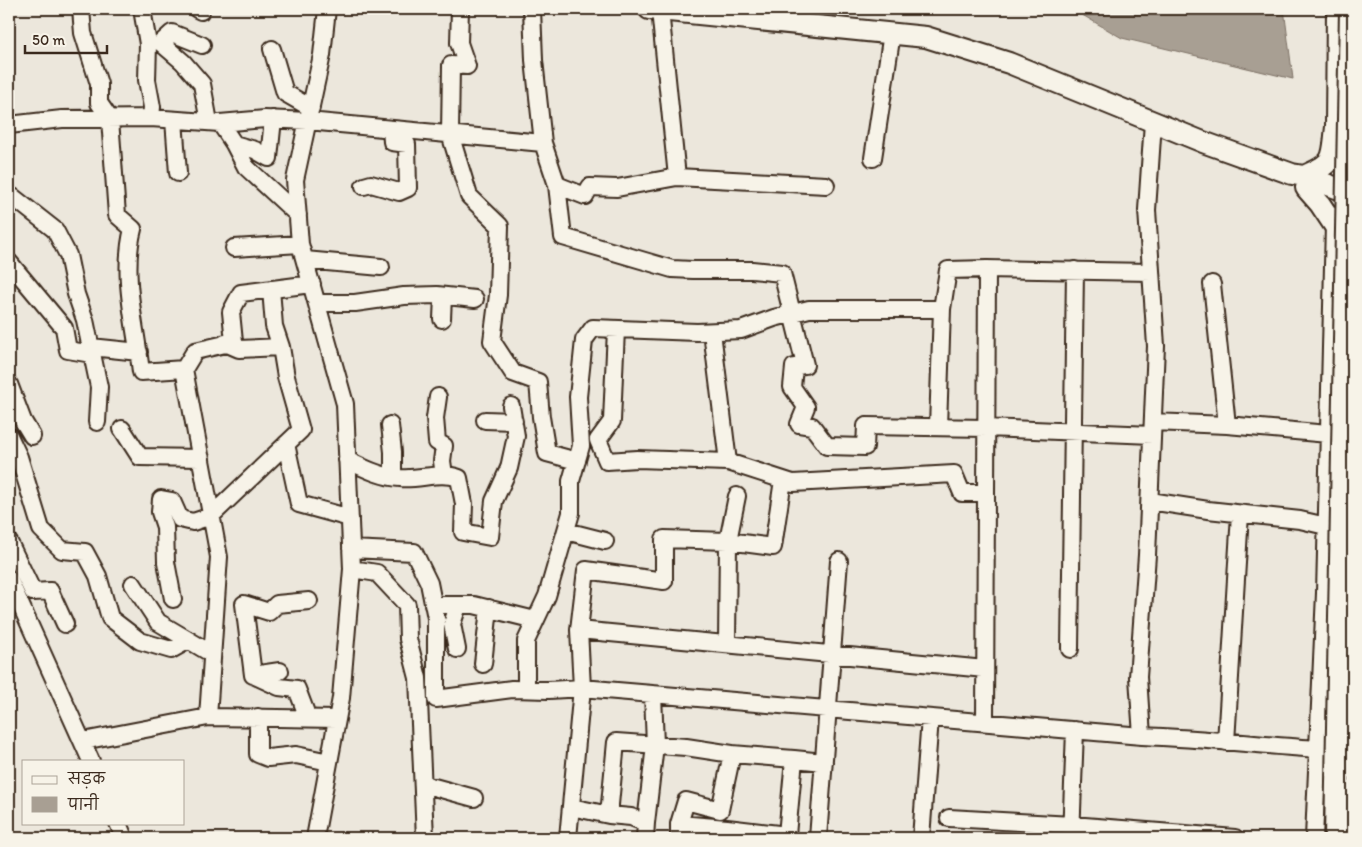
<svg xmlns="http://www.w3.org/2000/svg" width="1362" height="847" font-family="Itim,'Playpen Sans Deva',sans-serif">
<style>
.water{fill:#a89f93;stroke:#7c7064}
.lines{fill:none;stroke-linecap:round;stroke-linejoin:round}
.minor-casing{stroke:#3b2a1e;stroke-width:20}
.major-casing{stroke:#3b2a1e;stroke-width:24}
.minor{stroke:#f7f3e8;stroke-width:16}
.major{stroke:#f7f3e8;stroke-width:20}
.highway-bridge-casing{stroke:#3b2a1e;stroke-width:28;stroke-linecap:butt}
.highway-bridge{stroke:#f7f3e8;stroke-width:24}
</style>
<rect width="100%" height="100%" fill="#ece7dc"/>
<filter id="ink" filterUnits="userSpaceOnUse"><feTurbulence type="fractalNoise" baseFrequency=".02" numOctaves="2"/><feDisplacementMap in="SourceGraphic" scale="10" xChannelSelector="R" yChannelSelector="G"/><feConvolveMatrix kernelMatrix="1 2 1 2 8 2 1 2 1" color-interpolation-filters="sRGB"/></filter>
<g filter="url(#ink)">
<path class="water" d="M 1072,9 L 1284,9 L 1293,79 L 1122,38 Z"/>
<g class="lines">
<defs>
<path id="minor" d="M 81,9 L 83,33 L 99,84 L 99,103 L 110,119 L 117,215 L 133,229 C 121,275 136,326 141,372 L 184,369
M 142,9 L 148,44 L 147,80 L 152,107 L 151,118 L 220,123 L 265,119 L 308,121 L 543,143
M 197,9 L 201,11 L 201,9
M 460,9 L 459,43 L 467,66 L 451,65 L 450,134 L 469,196 L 500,226 L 498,295 L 492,341 L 513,373 L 538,382 L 541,417 L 547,453 L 577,461
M 532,9 L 534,60 L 543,143 L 557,185 L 563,237 L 672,269 L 693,270 L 752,270 L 782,273 L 805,365 L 794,367 L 792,387 L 806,407 L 799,424 L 812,426 L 827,446 L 865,447 L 866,426 L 986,428 L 1152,435
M 660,10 L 677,177
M 202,45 L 172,33 L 161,43 L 183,62 L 202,84 L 209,122
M 272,49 L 285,93 L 311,108
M 174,120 L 178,173
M 1153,122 L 1147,210 L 1156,346 L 1147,555 L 1138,677 L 1142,736 C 1201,738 1259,745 1318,749
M 220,123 L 234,144 L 255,150 L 269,158 L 273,119
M 9,125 L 62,119 L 151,118
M 234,144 L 246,167 L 298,215
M 873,158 L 892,33
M 557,185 L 585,196 L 590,187 L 617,188 L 677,177 L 826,185
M 364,186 L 371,184 L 399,192 L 408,188 L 407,144 L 392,142 L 391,129
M 9,197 L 13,197 L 55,230 L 68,255 L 76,294 L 85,320 L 99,387 L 97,422
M 234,248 L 300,244
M 305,260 L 381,267
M 9,262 L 64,328 L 68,350 L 92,354
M 317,303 L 355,303 L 404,296 L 437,295 L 475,299
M 442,319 L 443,296
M 616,329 L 612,421 L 598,440 L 607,461 L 637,459 L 728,462 L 793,483 L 954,474 L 962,493 L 986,493
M 712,332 L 728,462
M 225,343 L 239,349 L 281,347 L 274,326 L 271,289
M 91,347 L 139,352
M 9,384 L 23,421 L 32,436
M 438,397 L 435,418 L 437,442 L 444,446 L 442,461 L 444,475
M 485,420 L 514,421
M 1153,422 L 1227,425 L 1212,284
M 390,425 L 393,452 L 393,477
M 1227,425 L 1328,434
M 938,427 L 942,309
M 122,429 L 140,457 L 201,458
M 9,436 L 19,457 L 41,529 L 62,550 L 85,552 L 98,576 L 110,618 L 140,641 L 171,650 L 189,640
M 286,444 L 299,504 L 350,518
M 347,460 C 364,468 381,477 400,478 C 420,480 440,471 459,478 L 464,504 L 463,532 L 490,537 L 494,501 L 509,468 L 516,436 L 511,406
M 1150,501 L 1208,510 L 1300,520 L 1326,526
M 566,531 L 605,541
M 9,542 L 33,592 L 50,591 L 65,624
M 351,549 L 414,552 L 429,583 L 436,618 L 436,699 L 512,689 L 549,690 L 582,688 L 1142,736
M 352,569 L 377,573 L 407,605 L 408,639 L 418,678 L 425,838
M 9,579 L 91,761
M 133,584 L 158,622 L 212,654
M 173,599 L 166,562 L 165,527 L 160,512 L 161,499 L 172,501 L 180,519 L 193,522 L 211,516 L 301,430 L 286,377 L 281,347
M 433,605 L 474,605 L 535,620
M 579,630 L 985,669
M 727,644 L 728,541 L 737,496
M 457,649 L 452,624 L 458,606
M 1070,649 L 1075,270
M 483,664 L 489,608
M 253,675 L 280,671
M 526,689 L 526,641 L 547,596 L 571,513 L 571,481 L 581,446 L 578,397 L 584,340 L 593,328 L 697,332 L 741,330 L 774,318 L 809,309 L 942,309 L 948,270 L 987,269
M 208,717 L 337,719
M 258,717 L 258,754 L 268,758 L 296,755 L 329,762
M 308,718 L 297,689 L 279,687 L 253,675 L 244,604 L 269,612 L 277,604 L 309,601
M 985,722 L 987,269 L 1151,272
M 83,741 L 208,717 L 219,557 L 184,369 L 195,351 L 234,342 L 231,312 L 241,293 L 312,284
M 1226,742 L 1240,514
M 732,754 L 794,759
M 423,784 L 474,798
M 571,807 L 609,815 L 616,742 L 686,747 L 732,754 L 720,810 L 686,801 L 679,824 L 679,838
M 609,815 L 631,817 L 646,823 L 655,745 L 653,694
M 949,818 L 1072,825 L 1235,838
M 118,823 L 124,838
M 679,824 L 727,828 L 787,835 L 794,759 L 824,762
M 315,838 L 341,698 L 352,569 L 345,404 L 300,244 L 295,180 L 322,55 L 327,9
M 568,838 L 582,688 L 579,630 L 586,570 L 664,581 L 664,539 L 728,541 L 773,547 L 783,480
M 645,838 L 646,823
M 818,838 L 839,561
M 921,838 L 930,718
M 1071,838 L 1075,730
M 1314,838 L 1325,593 L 1334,225"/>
<path id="major" d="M 649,9 L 926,37 L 1009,63 L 1203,142 L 1292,174 L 1304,176 L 1353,194
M 1304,176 C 1336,162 1332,160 1336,127 L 1337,9
M 1306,188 L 1320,204 L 1334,225"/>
</defs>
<use href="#minor" class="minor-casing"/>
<use href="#major" class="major-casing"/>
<use href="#minor" class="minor"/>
<use href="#major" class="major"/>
<defs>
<path id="highway-bridge" d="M 1337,838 L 1352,9"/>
</defs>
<use href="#highway-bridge" class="highway-bridge-casing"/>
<use href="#highway-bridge" class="highway-bridge"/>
</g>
</g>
<rect width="1362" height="847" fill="none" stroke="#f7f3e8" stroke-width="30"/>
<rect x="15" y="15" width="1332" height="817" fill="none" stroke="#3b2a1e" stroke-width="2" filter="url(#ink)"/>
<rect x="22" y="760" width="162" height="65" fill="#f7f3e8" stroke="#aca397"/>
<rect x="32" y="776" width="25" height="8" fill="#f7f3e8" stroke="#aca397"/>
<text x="68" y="784" font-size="15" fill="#3b2a1e">सड़क</text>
<rect x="32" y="797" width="25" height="15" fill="#a89f93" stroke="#aca397"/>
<text x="68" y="810" font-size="15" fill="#3b2a1e">पानी</text>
<path d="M25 45v8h82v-8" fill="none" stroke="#3b2a1e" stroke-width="2.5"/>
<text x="32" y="45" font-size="15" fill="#3b2a1e" stroke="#f7f3e8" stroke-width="4" paint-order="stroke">50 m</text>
</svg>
